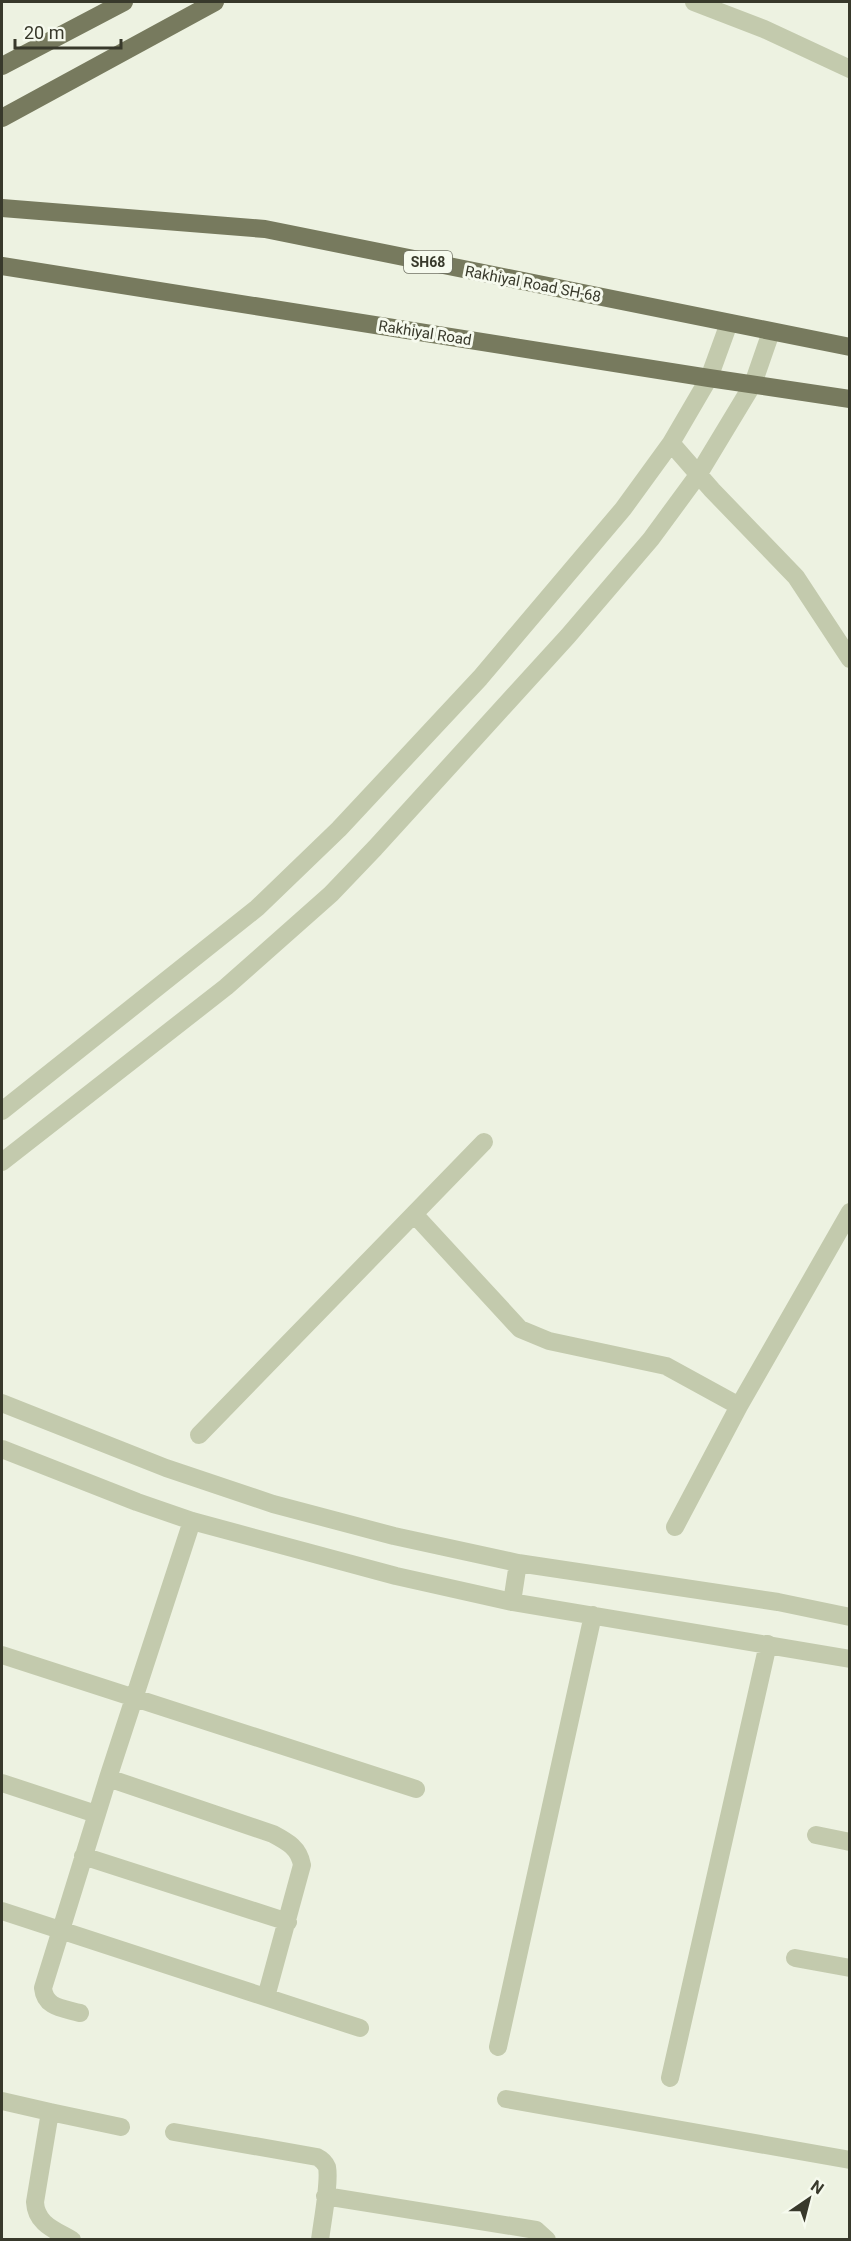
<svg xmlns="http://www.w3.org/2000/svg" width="851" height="2241" font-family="Roboto,sans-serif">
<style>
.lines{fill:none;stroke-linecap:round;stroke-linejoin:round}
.minor{stroke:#c3caad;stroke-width:18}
.major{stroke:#777a5e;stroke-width:18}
.labels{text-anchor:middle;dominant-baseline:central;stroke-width:6;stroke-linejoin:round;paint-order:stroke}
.shield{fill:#f6faee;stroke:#717366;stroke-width:1.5}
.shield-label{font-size:14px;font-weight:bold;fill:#38392b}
.street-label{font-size:15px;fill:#38392b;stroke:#f6faee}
</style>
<rect width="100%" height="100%" fill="#edf2e1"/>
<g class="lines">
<path class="minor" d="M 694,2 L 764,29 L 850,69
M 671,443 L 712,490 L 796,577 L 850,659
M 2,1111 L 257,908 L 339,829 L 480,678 L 623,509 L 671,443 L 709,378 L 729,323
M 2,1162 L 226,987 L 331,894 L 375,848 L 568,636 L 651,539 L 698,475 L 753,384 L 771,332
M 414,1214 L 484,1142
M 2,1403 L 166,1468 L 273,1504 L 394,1536 L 518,1563 L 778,1602 L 850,1617
M 199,1435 L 414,1214 L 520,1329 L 549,1341 L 666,1366 L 739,1406
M 2,1449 L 137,1502 L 192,1521 L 396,1576 L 512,1602 L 850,1659
M 675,1527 L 739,1406 L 850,1212
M 512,1602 L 518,1563
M 2,1655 L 416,1789
M 108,1778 L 273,1834 C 288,1842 299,1848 302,1865 L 266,1997
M 2,1783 L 96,1814
M 816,1835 L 850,1842
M 83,1856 L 288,1922
M 2,1911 L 360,2028
M 795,1958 L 850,1968
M 80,2013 C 63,2008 45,2008 43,1988 L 108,1778 L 192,1521
M 498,2047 L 593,1615
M 670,2078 L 768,1644
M 506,2099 L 850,2160
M 2,2101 L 50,2112 L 35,2202 C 36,2224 55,2230 72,2240
M 50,2112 L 121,2127
M 174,2132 L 317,2157 C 321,2159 325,2162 327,2167 C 330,2182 322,2223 320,2240
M 325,2196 L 536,2230 L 547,2240"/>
<path class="major" d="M 2,66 L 124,2
M 2,118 L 215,2
M 2,208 L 265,229 L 850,347
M 2,266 L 709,378 L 850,399"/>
</g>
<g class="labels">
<rect class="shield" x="404" y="251" width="48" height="22" rx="4.5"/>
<g class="shield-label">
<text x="428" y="262">SH68</text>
</g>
<g class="street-label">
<text transform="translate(533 284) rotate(11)">Rakhiyal Road SH-68</text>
<text transform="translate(425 333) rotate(9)">Rakhiyal Road</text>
</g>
</g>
<rect width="851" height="2241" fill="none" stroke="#38392b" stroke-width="6"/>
<g transform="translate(809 2199) rotate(35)" stroke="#f6faee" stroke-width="4.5" paint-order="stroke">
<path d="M0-4.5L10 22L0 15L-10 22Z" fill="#38392b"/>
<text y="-9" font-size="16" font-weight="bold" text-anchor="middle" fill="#38392b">N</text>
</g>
<path d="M15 39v9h106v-9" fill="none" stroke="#38392b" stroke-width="3"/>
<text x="24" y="39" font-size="18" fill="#38392b" stroke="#f6faee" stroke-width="4.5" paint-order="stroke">20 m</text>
</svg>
